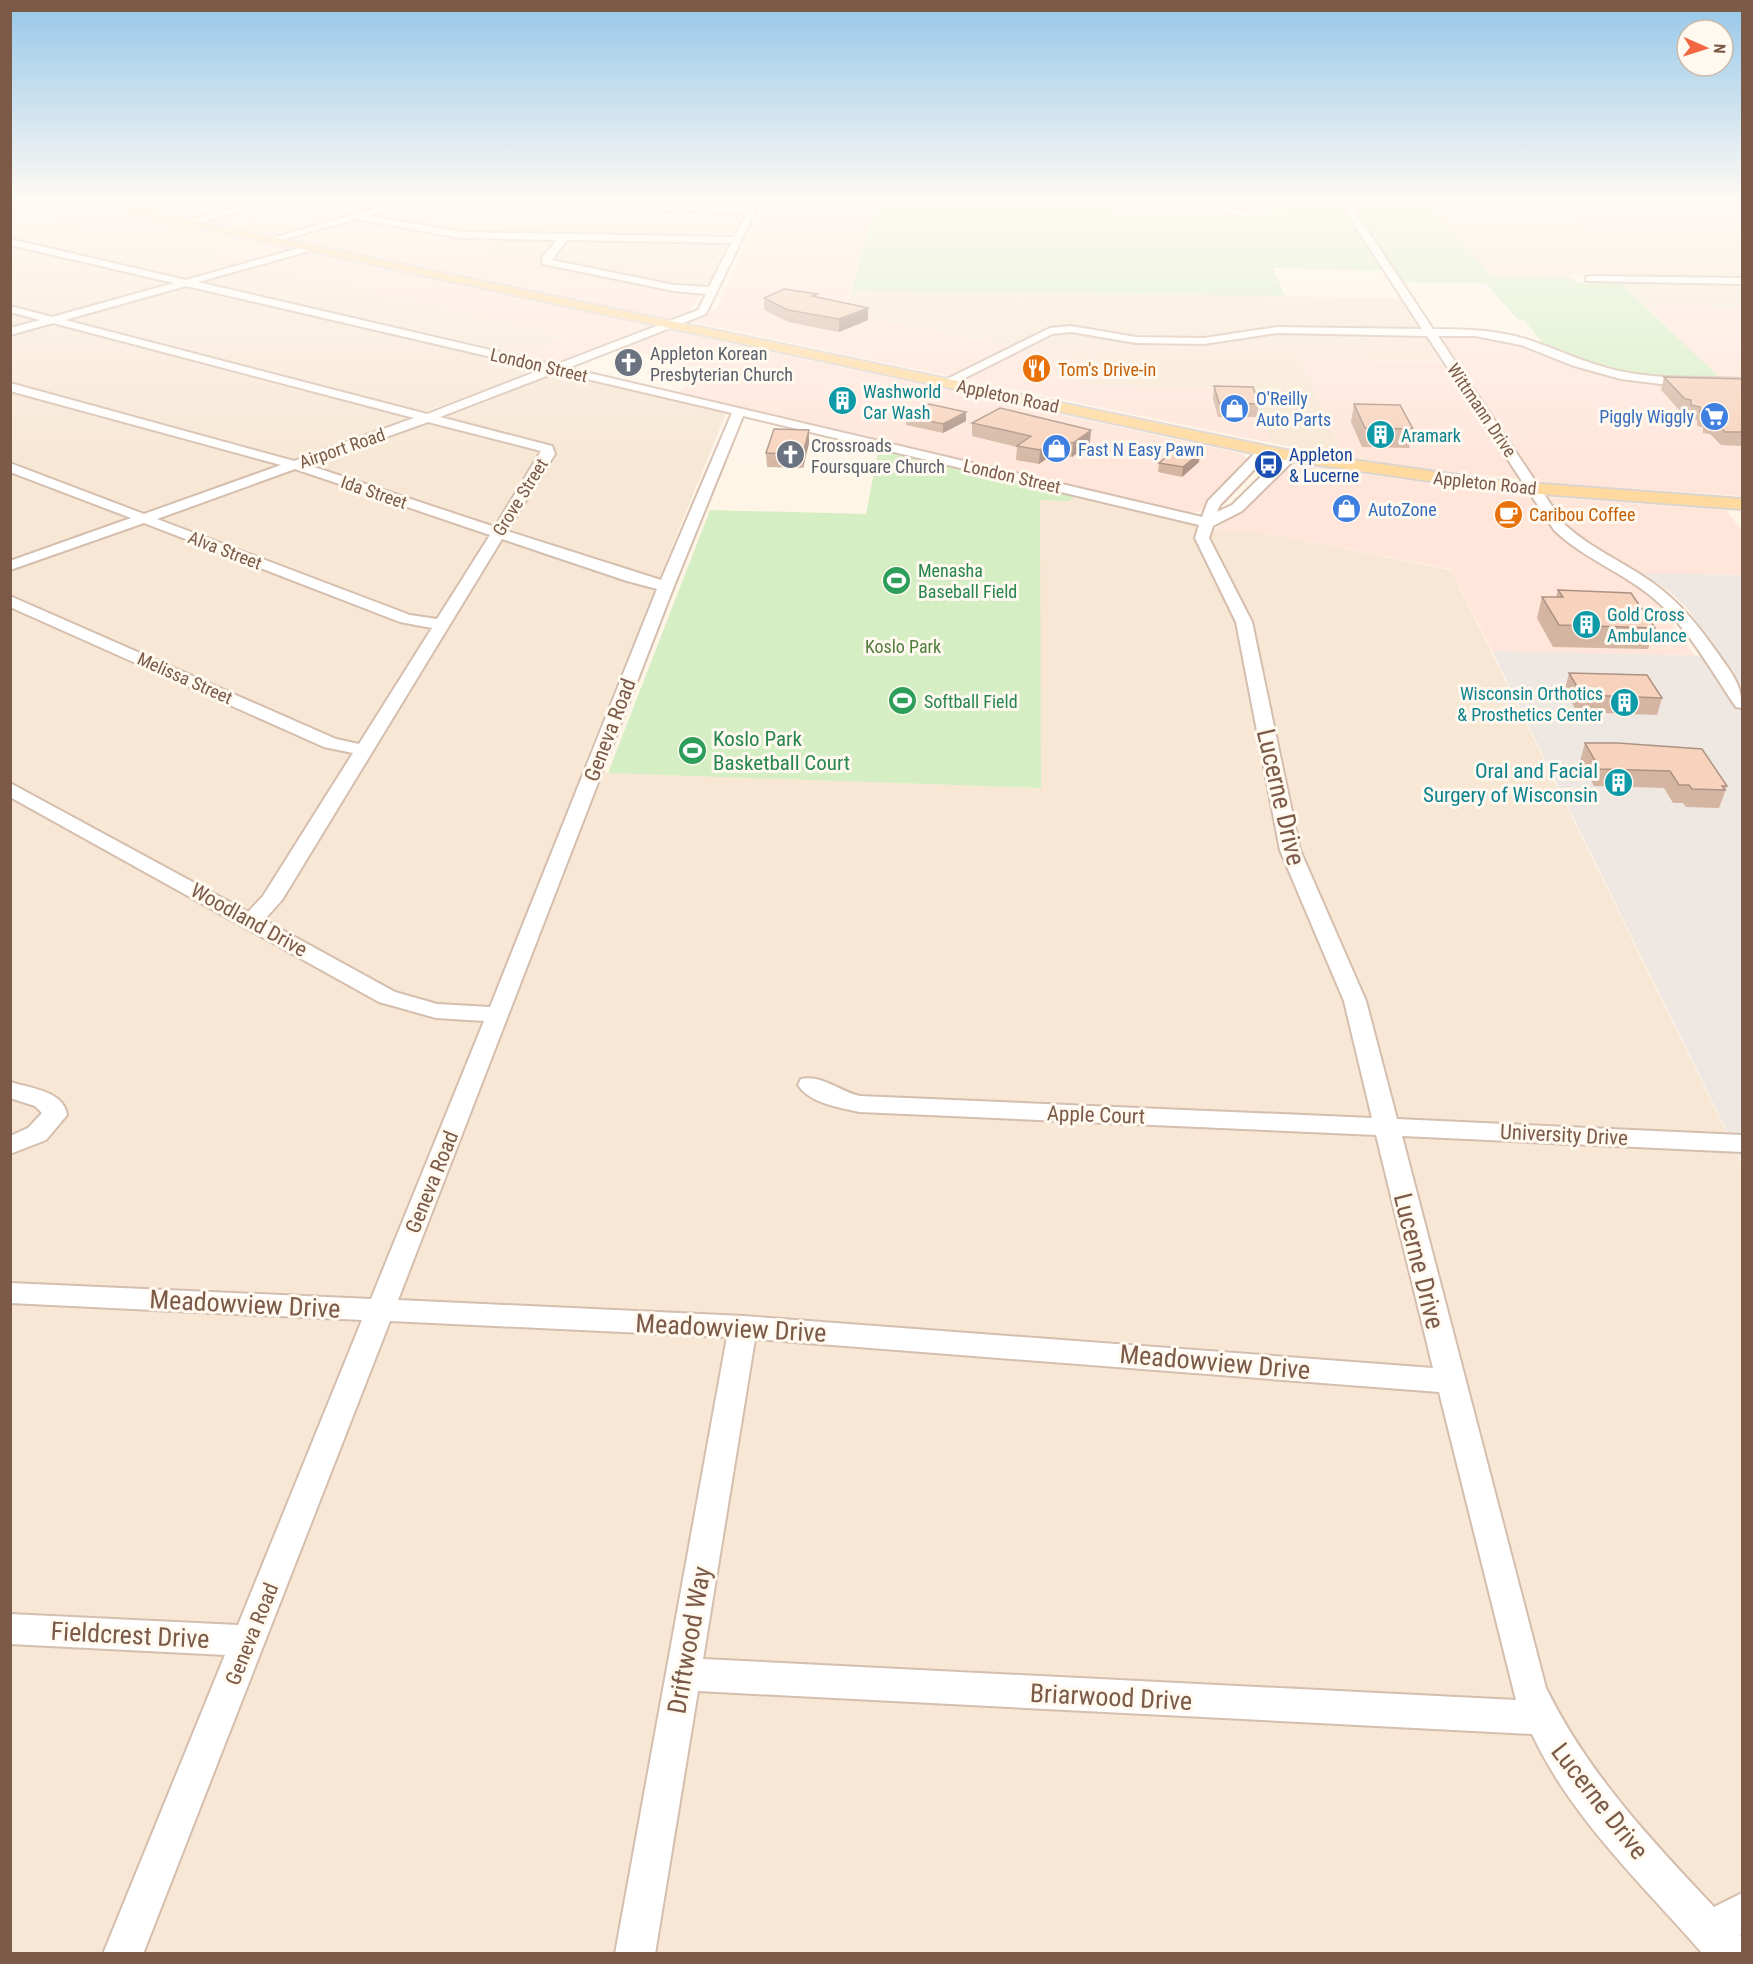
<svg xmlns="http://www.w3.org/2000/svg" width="1753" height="1964" font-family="'Roboto Condensed',sans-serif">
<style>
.residential{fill:#f7e7d4}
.commercial{fill:#ffe5da}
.industrial{fill:#efe7e1}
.green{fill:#d5eec3}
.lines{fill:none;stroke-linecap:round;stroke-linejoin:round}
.minor-casing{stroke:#d5beae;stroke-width:4}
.major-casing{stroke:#ddd4cf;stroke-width:4}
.minor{fill:#fff;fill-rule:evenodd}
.major{fill:#ffd99d;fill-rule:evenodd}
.wall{fill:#d4b5a2}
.shaded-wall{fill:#ad9384}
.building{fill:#f7d2bc;stroke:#ad9384;stroke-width:1.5}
.labels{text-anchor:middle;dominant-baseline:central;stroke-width:6;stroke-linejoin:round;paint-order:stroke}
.far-worship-label{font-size:18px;fill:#5b616d;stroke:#fff9ef;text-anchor:start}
.far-street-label{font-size:18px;fill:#7b5a48;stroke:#fff9ef}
.far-food-label{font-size:18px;fill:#c56008;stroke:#fff9ef;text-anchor:start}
.far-culture-label{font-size:18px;fill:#0d838f;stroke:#fff9ef;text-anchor:start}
.far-shop-label{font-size:18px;fill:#366cbe;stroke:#fff9ef;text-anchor:start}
.far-transit-label{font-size:18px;fill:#164399;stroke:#fff9ef;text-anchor:start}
.far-leisure-label{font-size:18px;fill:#27864d;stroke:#fff9ef;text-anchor:start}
.far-park-label{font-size:18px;fill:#507c3c;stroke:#fff9ef}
.street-label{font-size:21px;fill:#7b5a48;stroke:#fff9ef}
.leisure-label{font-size:21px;fill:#27864d;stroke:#fff9ef;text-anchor:start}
.culture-label{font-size:21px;fill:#0d838f;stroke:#fff9ef;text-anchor:end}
.near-street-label{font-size:26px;fill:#7b5a48;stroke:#fff9ef}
</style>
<rect width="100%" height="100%" fill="#fef5e7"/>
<path class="residential" d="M 11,198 L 55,198 L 109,209 L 55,224 L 130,241 L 185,226 L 257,241 L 204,255 L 570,336 L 506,360 L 537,369 L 535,372 L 11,561 L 10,386 L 17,384 L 10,382 Z
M 150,198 L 752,198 L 707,287 L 682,287 L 550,261 L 480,261 L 456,233 L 358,214 L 269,236 L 203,222 L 244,209 L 214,203 L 143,202 Z
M 1108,198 L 1277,198 L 1283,209 L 1222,208 L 1230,215 L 1227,216 L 1113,214 Z
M 1425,198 L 1552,198 L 1590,234 L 1742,236 L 1742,308 L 1645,306 L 1615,277 L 1592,273 L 1571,274 L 1569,278 L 1491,277 Z
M 852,290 L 1401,298 L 1442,361 L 1301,359 L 1343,456 L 1271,443 L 1250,388 L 1076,385 L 1103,366 L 844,313 Z
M 553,375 L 567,375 L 726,413 L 581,772 L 1041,788 L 1039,500 L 1070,501 L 1076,495 L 1215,529 L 1271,534 L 1451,570 L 1742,1164 L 1742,1953 L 11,1953 L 10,572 L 470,408 Z"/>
<path class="commercial" d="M 85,198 L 140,198 L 135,202 L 214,203 L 238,208 L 177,224 L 185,226 L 130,241 L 53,223 L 121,206 Z
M 767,198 L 876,198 L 844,313 L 1104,366 L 1078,385 L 1250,388 L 1271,443 L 692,322 L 717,309 Z
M 1552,198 L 1742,198 L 1742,236 L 1590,234 Z
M 355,218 L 450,236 L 501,237 L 481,261 L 542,261 L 551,266 L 673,290 L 701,293 L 689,311 L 555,364 L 518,356 L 569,336 L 202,255 L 257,241 L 266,242 Z
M 1645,306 L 1742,308 L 1742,496 L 1561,484 L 1426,469 L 1343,456 L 1301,359 L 1455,362 L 1441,337 L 1464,335 L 1514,343 L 1574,367 L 1618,377 L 1726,384 Z
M 673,331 L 1239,453 L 1250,460 L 1205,504 L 1203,511 L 1189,513 L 677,393 L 709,368 L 678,364 L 681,360 L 621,349 L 663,332 Z
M 1298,465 L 1514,495 L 1726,510 L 1742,531 L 1742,575 L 1613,573 L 1637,587 L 1661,608 L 1695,656 L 1492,651 L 1451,569 L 1271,534 L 1215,529 L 1242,511 L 1288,469 Z"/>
<path class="industrial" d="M 1641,573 L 1742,575 L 1742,1162 L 1492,651 L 1722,656 L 1687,608 L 1669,591 Z"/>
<path class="green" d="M 876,198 L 1108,198 L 1113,214 L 1230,215 L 1258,219 L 1270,214 L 1234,208 L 1283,209 L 1277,198 L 1425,198 L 1491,277 L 1569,278 C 1585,288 1602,283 1619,281 L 1720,378 L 1634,374 L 1609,370 L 1569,356 L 1545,346 L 1525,321 L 1517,319 L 1486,283 L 1403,282 L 1365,226 L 1355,226 L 1383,271 L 1273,268 L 1285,296 L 852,290 Z
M 879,447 L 1076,495 L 1070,501 L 1040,500 L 1041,788 L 608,773 L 710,510 L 866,514 Z"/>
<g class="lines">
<defs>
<path id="minor" d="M 138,198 L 149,198 L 128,212 L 122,212 L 122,208 Z
M 272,198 L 288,198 L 186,226 L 181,223 Z
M 411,198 L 426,198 L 368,216 L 461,232 L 734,237 L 747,212 L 518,208 L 467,198 L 518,202 L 749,206 L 753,198 L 762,198 L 706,314 L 568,368 L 1202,517 L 1208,501 L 1260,448 L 1270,448 L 1272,451 L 1220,505 L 1217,512 L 1232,505 L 1285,453 L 1295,453 L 1295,459 L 1242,511 L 1213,526 L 1209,538 L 1252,622 L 1300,850 L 1366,1001 L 1397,1119 L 1742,1135 L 1742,1152 L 1402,1136 L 1546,1688 C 1587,1772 1650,1839 1714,1907 L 1742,1893 L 1742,1934 L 1740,1935 L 1742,1938 L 1742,1954 L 1703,1954 C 1643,1885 1571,1818 1532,1734 L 698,1691 L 655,1954 L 615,1954 L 727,1337 L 390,1321 L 143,1954 L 103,1954 L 225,1655 L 10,1644 L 10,1614 L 238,1625 L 362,1320 L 10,1303 L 10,1283 L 371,1299 L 484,1021 L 436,1018 L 379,1002 L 10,797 L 10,783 L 248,912 L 263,896 L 353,753 L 324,747 L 10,607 L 10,596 L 336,739 L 359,744 L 432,628 L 400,622 L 144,523 L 10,570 L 10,561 L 131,518 L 10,472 L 10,463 L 144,514 L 281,465 L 10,391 L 10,383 L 294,461 L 414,418 L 53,323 L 10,335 L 10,328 L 40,320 L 10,312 L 10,306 L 52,317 L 174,283 L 10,245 L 10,239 L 186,280 L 310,245 L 313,246 L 313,250 L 198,282 L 555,365 L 698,310 L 706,294 L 674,291 L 543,264 L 542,258 L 557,240 L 461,238 L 356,219 L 270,243 L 265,240 ZM 567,240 L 731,243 L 709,287 L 674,285 L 552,260 ZM 186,286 L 543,369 L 427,414 L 65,320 ZM 557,372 L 732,413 L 661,580 L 507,531 L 555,454 L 552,446 L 440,417 ZM 743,416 L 1199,525 L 1195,538 L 1236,622 L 1280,850 L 1344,1001 L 1372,1118 L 860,1096 C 841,1092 821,1074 801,1079 L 798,1085 C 809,1103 841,1108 860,1112 L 1376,1135 L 1433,1368 L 743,1316 L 398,1300 L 674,586 ZM 428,422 L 541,451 L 495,527 L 308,465 ZM 295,469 L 490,535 L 437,619 L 410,615 L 157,519 ZM 502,539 L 627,581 L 657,589 L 490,1007 L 437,1004 L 395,992 L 264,920 L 282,900 ZM 755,1339 L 1439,1392 L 1516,1700 L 703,1659 Z
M 1218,198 L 1227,198 L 1232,209 L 1256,214 L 1251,217 L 1226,213 Z
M 1337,198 L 1346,198 L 1433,329 C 1465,329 1498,330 1529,340 C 1559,350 1587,364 1619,371 C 1659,380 1702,377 1742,379 L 1742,386 L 1661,384 L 1621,379 L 1574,366 L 1521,345 L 1475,336 L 1438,336 L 1564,524 C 1591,549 1624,562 1653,583 C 1680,602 1700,628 1719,655 C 1732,674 1742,685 1742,708 L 1736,707 C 1710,669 1688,627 1652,597 C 1622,572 1583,558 1554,530 L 1427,336 L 1277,333 L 1204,344 L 1136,343 L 1071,332 L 1052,334 L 949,386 L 939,383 L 1050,328 L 1071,326 L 1136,337 L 1204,338 L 1277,327 L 1422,329 Z
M 1590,276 L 1742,278 L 1742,284 L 1586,281 L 1586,277 Z
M 10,1082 C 30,1088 64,1091 67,1115 L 46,1140 L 10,1154 L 10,1136 L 28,1128 L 42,1113 L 35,1106 L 10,1098 Z"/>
<path id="major" d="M 63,198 L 86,198 L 1290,451 L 1500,481 L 1742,499 L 1742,509 L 1500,491 L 1290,461 Z"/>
</defs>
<use href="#minor" class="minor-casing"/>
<use href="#major" class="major-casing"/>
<use href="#minor" class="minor"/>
<use href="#major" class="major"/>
</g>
<path class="wall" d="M 817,294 L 817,297 L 868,320 L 839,332 L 788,322 L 764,310 L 764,298 Z
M 1664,377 L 1743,379 L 1743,446 L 1721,445 L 1710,434 L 1703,433 L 1703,427 L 1697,426 L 1697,420 L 1688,419 L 1687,413 L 1681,412 L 1661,390 Z
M 1214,386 L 1259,404 L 1257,417 L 1218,417 L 1213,399 Z
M 1354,404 L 1413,429 L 1409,448 L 1362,447 L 1351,422 Z
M 906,416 L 966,421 L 943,433 L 906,425 Z
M 972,423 L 1090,443 L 1072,457 L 1053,454 L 1039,464 L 1016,460 L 1017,447 L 972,436 Z
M 809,443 L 803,468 L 767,467 L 766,453 Z
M 1199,462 L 1182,477 L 1158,472 L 1159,463 Z
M 1558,590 L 1655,628 L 1648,649 L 1553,647 L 1537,618 L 1542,597 L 1556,597 Z
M 1569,673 L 1662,698 L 1657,715 L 1577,712 L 1565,690 Z
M 1585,743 L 1727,786 L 1719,808 L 1686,807 L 1683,803 L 1673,803 L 1664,788 L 1594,786 L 1580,761 Z"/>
<path class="shaded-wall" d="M 868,308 L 868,320 L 839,332 L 839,319 Z
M 966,412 L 966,421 L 943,433 L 943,424 Z
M 809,430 L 809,443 L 803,468 L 803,454 Z
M 1091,430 L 1090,443 L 1072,457 L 1073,443 Z
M 1054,440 L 1053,454 L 1039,464 L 1040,450 Z
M 1200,453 L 1199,462 L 1182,477 L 1183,467 Z"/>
<path class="building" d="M 784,289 L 817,294 L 812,296 L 868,308 L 839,319 L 788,310 L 764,298 Z
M 1664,377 L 1743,379 L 1743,432 L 1725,432 L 1714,420 L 1707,419 L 1707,413 L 1700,412 L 1700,407 L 1691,405 L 1691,400 L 1685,399 Z
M 1214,386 L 1253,387 L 1259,404 L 1219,403 Z
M 929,404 L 966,412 L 943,424 L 906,416 Z
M 1354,404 L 1400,405 L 1413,429 L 1365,428 Z
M 1000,408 L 1091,430 L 1073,443 L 1054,440 L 1040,450 L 1017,446 L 1031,436 L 972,423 Z
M 774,429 L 809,430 L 803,454 L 766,453 Z
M 1176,449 L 1200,453 L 1183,467 L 1159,463 Z
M 1558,590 L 1631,593 L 1655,628 L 1559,625 L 1542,597 L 1563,597 Z
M 1569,673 L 1647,675 L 1662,698 L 1582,695 Z
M 1585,743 L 1618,743 L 1702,749 L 1727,786 L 1722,786 L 1725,790 L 1692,789 L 1689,785 L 1679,785 L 1670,771 L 1600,769 Z"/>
<linearGradient id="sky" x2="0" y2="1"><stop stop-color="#95c7e9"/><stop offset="0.42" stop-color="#fffaf4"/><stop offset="1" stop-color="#fffaf4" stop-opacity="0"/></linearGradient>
<rect width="1753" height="473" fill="url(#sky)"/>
<defs>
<symbol id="church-disc" viewBox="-11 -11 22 22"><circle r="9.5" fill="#6b7280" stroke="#fff9ef"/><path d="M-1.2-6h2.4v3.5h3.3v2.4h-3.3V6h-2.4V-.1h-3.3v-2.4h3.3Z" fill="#fff"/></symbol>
<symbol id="restaurant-disc" viewBox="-11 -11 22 22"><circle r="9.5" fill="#e8710a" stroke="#fff9ef"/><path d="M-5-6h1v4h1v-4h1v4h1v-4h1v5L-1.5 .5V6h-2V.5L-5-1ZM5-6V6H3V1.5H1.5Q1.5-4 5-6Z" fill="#fff"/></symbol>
<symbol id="building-disc" viewBox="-11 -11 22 22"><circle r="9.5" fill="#0f9aa8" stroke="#fff9ef"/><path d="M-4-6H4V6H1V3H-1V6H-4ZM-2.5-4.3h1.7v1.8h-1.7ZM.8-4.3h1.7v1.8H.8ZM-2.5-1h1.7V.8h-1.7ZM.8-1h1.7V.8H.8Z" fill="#fff"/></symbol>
<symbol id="shop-disc" viewBox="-11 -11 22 22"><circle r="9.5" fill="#3f7fe0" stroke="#fff9ef"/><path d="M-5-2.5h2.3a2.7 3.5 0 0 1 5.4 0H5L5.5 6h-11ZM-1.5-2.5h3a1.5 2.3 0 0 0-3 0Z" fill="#fff"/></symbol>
<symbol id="supermarket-disc" viewBox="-11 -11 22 22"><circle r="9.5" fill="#3f7fe0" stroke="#fff9ef"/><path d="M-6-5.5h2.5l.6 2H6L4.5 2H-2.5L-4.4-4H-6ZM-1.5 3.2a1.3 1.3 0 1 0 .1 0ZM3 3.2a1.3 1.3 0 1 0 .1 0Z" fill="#fff"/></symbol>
<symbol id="bus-disc" viewBox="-11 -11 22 22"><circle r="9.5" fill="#1a4fb4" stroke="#fff9ef"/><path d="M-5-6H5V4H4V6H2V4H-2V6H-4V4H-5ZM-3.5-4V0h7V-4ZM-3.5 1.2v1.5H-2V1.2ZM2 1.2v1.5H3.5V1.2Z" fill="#fff"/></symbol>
<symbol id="cafe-disc" viewBox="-11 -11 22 22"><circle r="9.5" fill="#e8710a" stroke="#fff9ef"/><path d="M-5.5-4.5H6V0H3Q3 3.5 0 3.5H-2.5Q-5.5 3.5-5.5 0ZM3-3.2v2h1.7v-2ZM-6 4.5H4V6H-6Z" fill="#fff"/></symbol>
<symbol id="stadium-disc" viewBox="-11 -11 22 22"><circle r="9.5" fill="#2e9e5b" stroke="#fff9ef"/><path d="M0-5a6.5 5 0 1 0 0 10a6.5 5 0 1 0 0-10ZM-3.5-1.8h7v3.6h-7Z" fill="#fff"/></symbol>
</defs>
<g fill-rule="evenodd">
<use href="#church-disc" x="612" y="346" width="33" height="33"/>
<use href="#restaurant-disc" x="1020" y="352" width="33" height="33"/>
<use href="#building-disc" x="826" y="384" width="33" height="33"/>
<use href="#shop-disc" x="1218" y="392" width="33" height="33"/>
<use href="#supermarket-disc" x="1698" y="400" width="33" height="33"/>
<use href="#building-disc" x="1364" y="418" width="33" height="33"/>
<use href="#shop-disc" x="1040" y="432" width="33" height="33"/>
<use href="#church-disc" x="774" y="438" width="33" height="33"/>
<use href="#bus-disc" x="1252" y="448" width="33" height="33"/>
<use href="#shop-disc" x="1330" y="492" width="33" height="33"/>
<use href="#cafe-disc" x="1492" y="498" width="33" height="33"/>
<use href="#stadium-disc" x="880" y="564" width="33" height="33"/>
<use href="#building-disc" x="1570" y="608" width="33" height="33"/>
<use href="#stadium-disc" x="886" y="684" width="33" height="33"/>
<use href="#building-disc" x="1608" y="686" width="33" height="33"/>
<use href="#stadium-disc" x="676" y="734" width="33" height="33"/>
<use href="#building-disc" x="1602" y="766" width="33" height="33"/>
</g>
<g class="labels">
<g class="far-worship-label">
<text x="650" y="353">Appleton Korean<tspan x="650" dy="21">Presbyterian Church</tspan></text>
<text x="811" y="445">Crossroads<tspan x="811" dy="21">Foursquare Church</tspan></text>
</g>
<g class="far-street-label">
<text transform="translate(539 365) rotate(13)">London Street</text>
<text transform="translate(1008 396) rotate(12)">Appleton Road</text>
<text transform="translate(1482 410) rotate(56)">Wittmann Drive</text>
<text transform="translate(342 448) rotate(-19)">Airport Road</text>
<text transform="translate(1012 476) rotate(13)">London Street</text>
<text transform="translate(1485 483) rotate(6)">Appleton Road</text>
<text transform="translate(374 492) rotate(19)">Ida Street</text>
<text transform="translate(520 497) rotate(-58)">Grove Street</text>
<text transform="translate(225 550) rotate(21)">Alva Street</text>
<text transform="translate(185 678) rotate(24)">Melissa Street</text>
</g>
<g class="far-food-label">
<text x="1058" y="369">Tom's Drive-in</text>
<text x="1529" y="514">Caribou Coffee</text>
</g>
<g class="far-culture-label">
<text x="863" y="391">Washworld<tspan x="863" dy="21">Car Wash</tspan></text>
<text x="1401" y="435">Aramark</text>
<text x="1607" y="614">Gold Cross<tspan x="1607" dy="21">Ambulance</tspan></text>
<text x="1603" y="693" text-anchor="end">Wisconsin Orthotics<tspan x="1603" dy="21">&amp; Prosthetics Center</tspan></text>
</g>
<g class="far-shop-label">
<text x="1256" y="398">O'Reilly<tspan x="1256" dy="21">Auto Parts</tspan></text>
<text x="1694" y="416" text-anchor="end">Piggly Wiggly</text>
<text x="1078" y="449">Fast N Easy Pawn</text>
<text x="1368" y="509">AutoZone</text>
</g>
<g class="far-transit-label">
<text x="1289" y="454">Appleton<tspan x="1289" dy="21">&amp; Lucerne</tspan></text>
</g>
<g class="far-leisure-label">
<text x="918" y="570">Menasha<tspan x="918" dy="21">Baseball Field</tspan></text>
<text x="924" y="701">Softball Field</text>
</g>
<g class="far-park-label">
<text x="903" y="646">Koslo Park</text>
</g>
<g class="street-label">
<text transform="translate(610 730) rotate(-69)">Geneva Road</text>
<text transform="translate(249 920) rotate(29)">Woodland Drive</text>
<text transform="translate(1096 1115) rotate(2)">Apple Court</text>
<text transform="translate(1564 1135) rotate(3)">University Drive</text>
<text transform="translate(432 1182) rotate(-68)">Geneva Road</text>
<text transform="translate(252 1634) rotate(-68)">Geneva Road</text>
</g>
<g class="leisure-label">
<text x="713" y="739">Koslo Park<tspan x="713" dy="24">Basketball Court</tspan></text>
</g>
<g class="culture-label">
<text x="1598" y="771">Oral and Facial<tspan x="1598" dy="24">Surgery of Wisconsin</tspan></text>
</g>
<g class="near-street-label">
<text transform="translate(1281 797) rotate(77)">Lucerne Drive</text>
<text transform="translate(1419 1261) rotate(76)">Lucerne Drive</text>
<text transform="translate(245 1304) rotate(3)">Meadowview Drive</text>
<text transform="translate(731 1328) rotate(3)">Meadowview Drive</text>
<text transform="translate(1215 1362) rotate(5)">Meadowview Drive</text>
<text transform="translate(130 1635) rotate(3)">Fieldcrest Drive</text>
<text transform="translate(689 1640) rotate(-80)">Driftwood Way</text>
<text transform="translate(1111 1697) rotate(3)">Briarwood Drive</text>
<text transform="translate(1600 1801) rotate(52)">Lucerne Drive</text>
</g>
</g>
<rect width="1753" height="1964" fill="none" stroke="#7b5a48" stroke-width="24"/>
<g transform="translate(1705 48) rotate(93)"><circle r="28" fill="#fff9ef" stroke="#cab9ac" stroke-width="1.5"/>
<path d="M0-4.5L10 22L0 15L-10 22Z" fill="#f36641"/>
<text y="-9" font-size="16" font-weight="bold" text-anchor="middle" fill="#7b5a48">N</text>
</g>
</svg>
